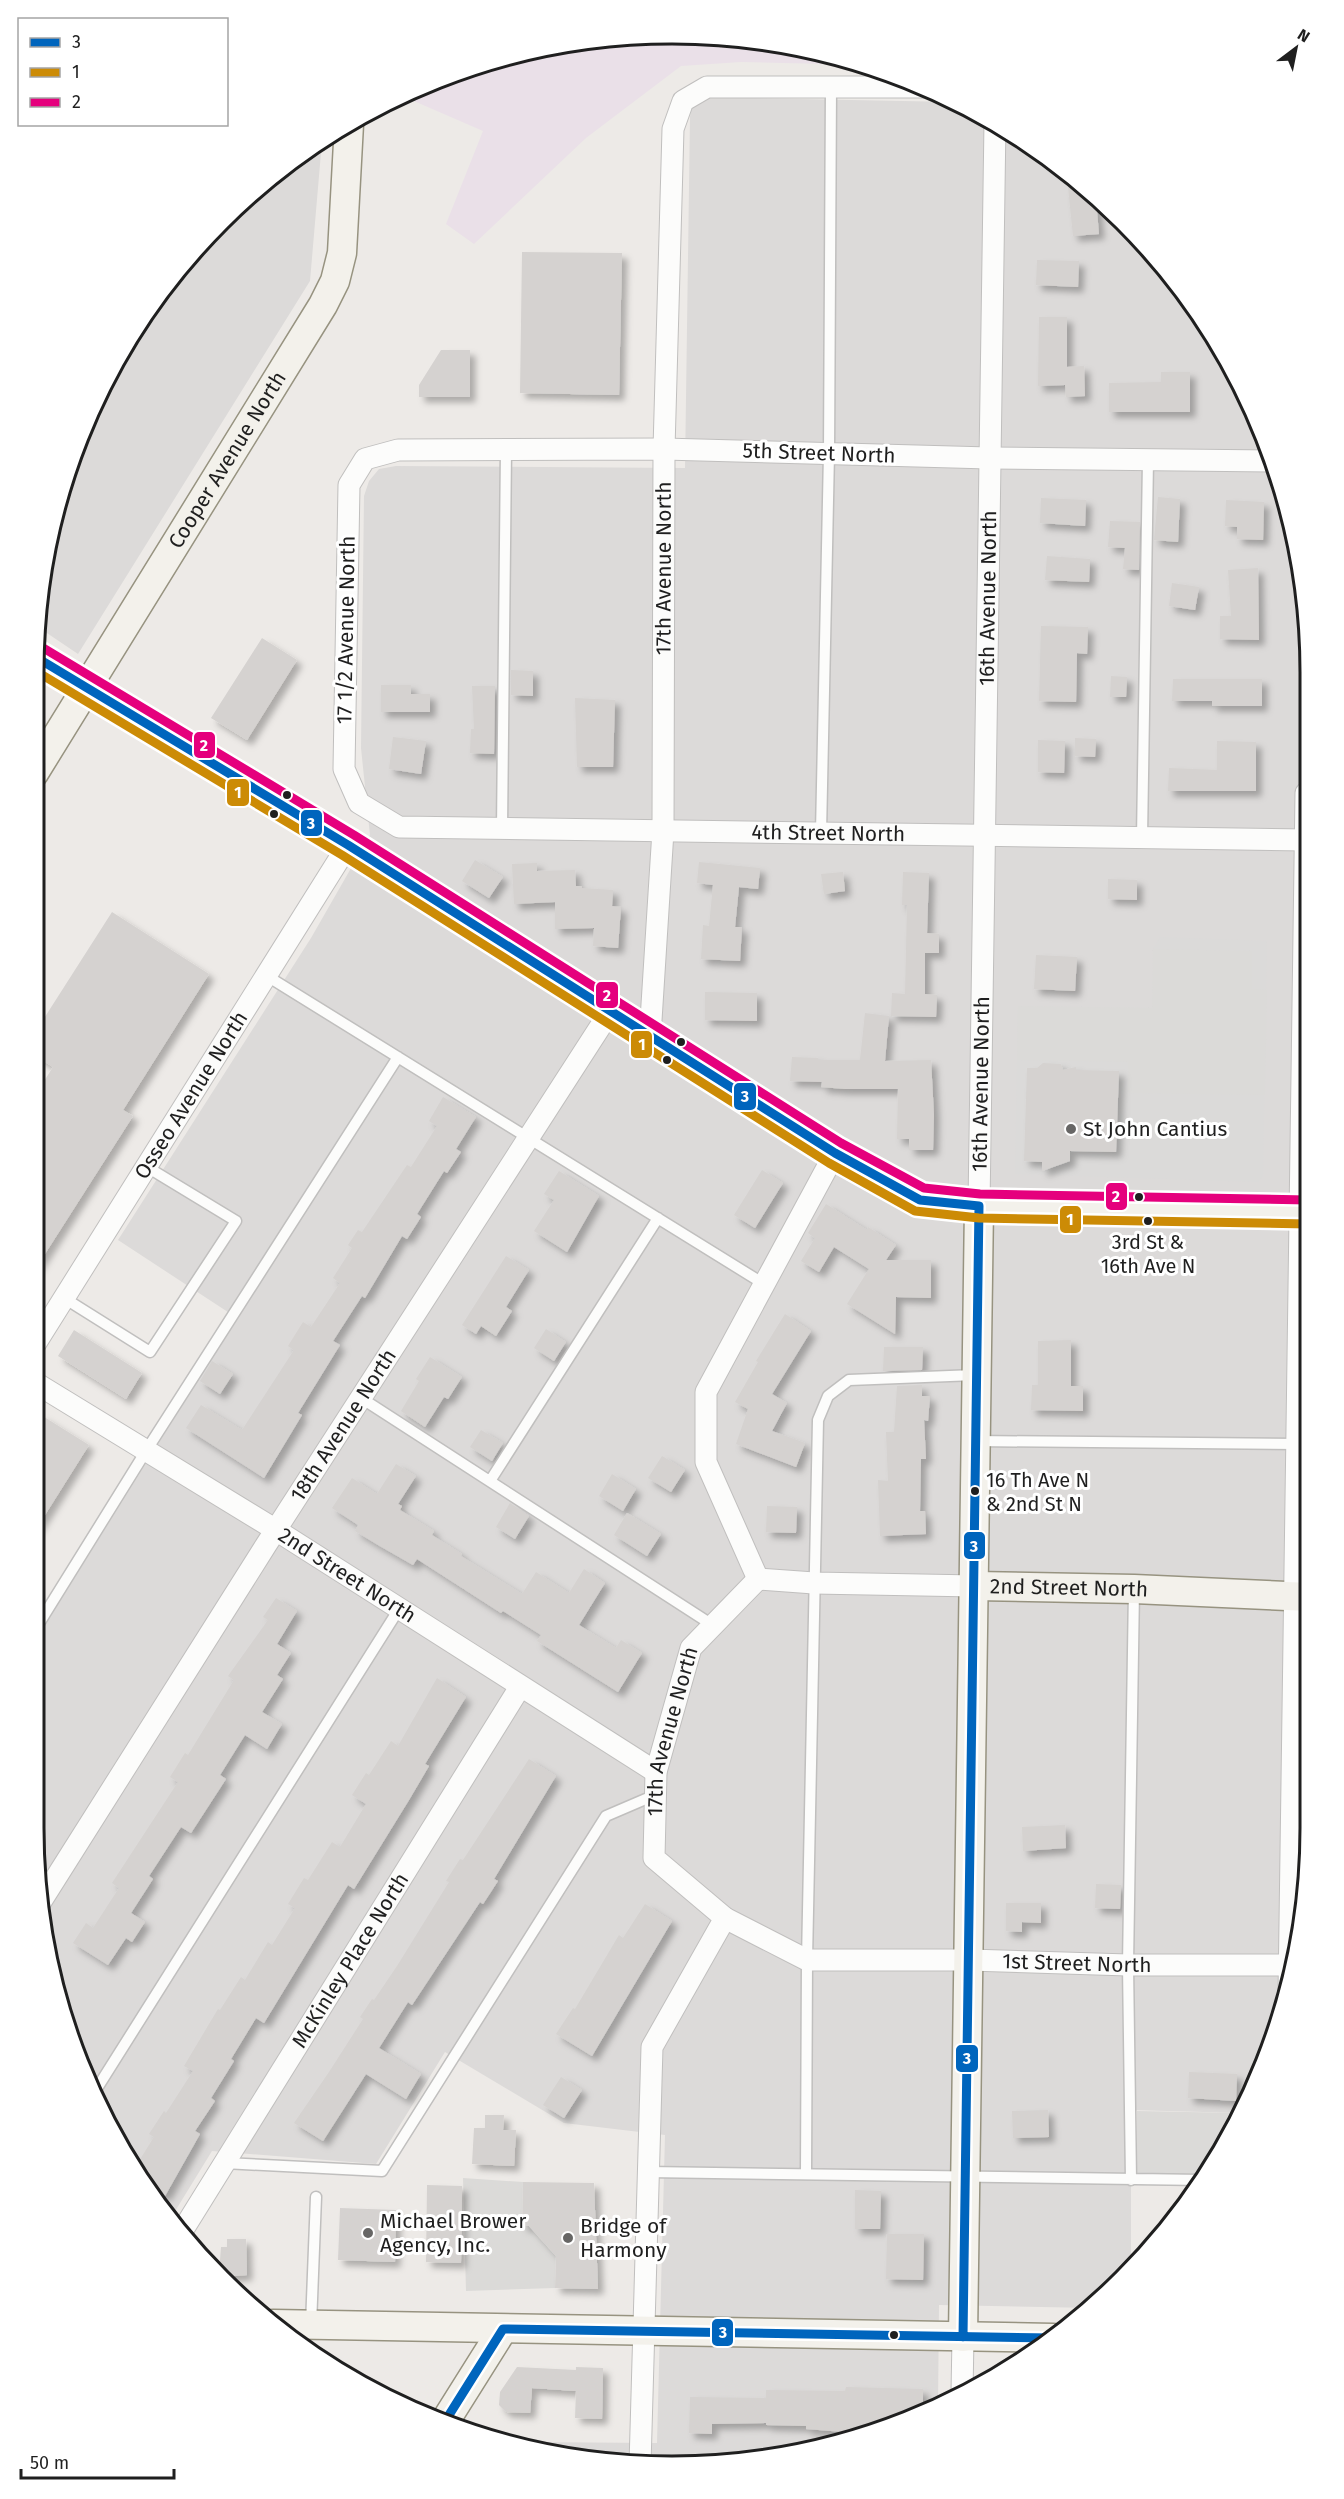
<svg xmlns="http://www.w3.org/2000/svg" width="1344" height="2499" font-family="'Fira Sans',sans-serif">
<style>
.residential{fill:#dcdad9}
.industrial{fill:#eae0e8}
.religious{fill:#dbdad9}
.parking{fill:#dbdad8}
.building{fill:#d5d2d0;filter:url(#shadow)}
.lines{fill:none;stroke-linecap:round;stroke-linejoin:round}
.lane-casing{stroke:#c0bfbe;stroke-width:13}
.street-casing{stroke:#c0bfbe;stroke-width:23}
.secondary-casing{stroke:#979380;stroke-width:31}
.lane{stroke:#fcfcfb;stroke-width:10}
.street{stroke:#fcfcfb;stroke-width:21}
.secondary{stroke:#f3f1eb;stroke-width:28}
.bus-1-casing{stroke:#fff;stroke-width:14}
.bus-2-casing{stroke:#fff;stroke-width:14}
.bus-3-casing{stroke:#fff;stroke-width:14}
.bus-1{stroke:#0065bd;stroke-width:9}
.bus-2{stroke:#cc8b06;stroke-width:9}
.bus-3{stroke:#e5007d;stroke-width:9}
.bus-dot{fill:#1f1f1f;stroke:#fff;stroke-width:2}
.poi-dot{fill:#676665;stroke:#fff;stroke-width:2}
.labels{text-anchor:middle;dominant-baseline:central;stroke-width:6;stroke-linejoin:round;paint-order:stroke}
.bus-label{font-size:20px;fill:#1f1f1f;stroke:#fff}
.street-label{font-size:21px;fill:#1f1f1f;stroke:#fff}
.poi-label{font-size:21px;fill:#1f1f1f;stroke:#fff;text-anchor:start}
.rim{fill:none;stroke:#1f1f1f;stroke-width:3}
.line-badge{stroke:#fff;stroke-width:2}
.badge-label{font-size:16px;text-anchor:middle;font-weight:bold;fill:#fff}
</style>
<defs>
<filter id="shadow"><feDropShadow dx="5.5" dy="5.5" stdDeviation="3" flood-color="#0004"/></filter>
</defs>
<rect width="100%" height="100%" fill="#edeae7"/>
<path class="residential" d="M 702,97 L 954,102 L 991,118 L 1124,220 L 1203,317 L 1277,466 L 1306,589 L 1310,1868 L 1289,1993 L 1239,2113 L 1131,2110 L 1131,2267 L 1093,2308 L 939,2305 L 938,2406 L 917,2417 L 837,2444 L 714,2465 L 630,2465 L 526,2447 L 526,2442 L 657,2443 L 665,2135 L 564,2123 L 445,2052 L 376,2164 L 212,2151 L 169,2221 L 165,2216 L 118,2146 L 67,2033 L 45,1951 L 33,1827 L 33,1644 L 237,1318 L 118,1240 L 311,938 L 370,835 L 361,748 L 364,496 L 369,481 L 379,469 L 396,466 L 685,468 L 690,117 L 692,104 Z
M 322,141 L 310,281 L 78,654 L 35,625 L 55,506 L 118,353 L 191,251 L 283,165 Z"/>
<path class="industrial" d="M 630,34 L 755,38 L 870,65 L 741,62 L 681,66 L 586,138 L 474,244 L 446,224 L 483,131 L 400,95 L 506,55 Z"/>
<path class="religious" d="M 1160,937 L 1267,941 L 1263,1176 L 1258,1182 L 1015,1174 L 1018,1006 L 1152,1008 L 1153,949 Z"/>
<path class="parking" d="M 1153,949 L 1252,951 L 1252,989 L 1267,990 L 1265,1095 L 1128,1093 L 1128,1062 L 1017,1060 L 1018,1006 L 1152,1008 Z
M 1137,2111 L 1239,2113 L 1226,2146 L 1206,2176 L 1137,2175 Z
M 463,2178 L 523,2182 L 522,2225 L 529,2226 L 556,2256 L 555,2288 L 466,2291 Z"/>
<path class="building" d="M 1079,186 L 1096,199 L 1099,234 L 1073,236 L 1068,187 Z
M 522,252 L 622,253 L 619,395 L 520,393 Z
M 1037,260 L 1079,261 L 1078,287 L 1036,285 Z
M 1039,317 L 1067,317 L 1067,367 L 1084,366 L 1085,396 L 1066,397 L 1065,385 L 1038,386 Z
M 441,350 L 470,350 L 470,397 L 419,397 L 419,385 Z
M 1161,372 L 1190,372 L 1190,412 L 1109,412 L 1109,383 L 1161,382 Z
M 1158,497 L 1180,499 L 1178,542 L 1154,540 Z
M 1041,498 L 1086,500 L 1085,526 L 1040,523 Z
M 1226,500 L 1264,502 L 1263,540 L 1237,539 L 1237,527 L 1225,526 Z
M 1110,521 L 1140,522 L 1139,570 L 1123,569 L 1125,548 L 1108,547 Z
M 1047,556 L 1090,559 L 1089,582 L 1045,580 Z
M 1258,568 L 1259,640 L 1220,639 L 1220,616 L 1231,616 L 1228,570 Z
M 1172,583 L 1199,587 L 1195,610 L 1169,606 Z
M 1041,626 L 1088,627 L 1087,654 L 1077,653 L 1076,702 L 1039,701 Z
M 262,638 L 297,660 L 247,740 L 211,718 Z
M 511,670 L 533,671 L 533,696 L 511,695 Z
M 1111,676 L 1127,677 L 1126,697 L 1110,697 Z
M 1173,679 L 1262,679 L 1262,706 L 1212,706 L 1212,701 L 1172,701 Z
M 381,685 L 411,685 L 411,694 L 430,694 L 430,712 L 381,712 Z
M 472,686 L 495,686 L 494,754 L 470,753 L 471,729 L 474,729 Z
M 575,698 L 615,700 L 613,767 L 577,767 Z
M 393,737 L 426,741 L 421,774 L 389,769 Z
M 1075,738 L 1096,739 L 1095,757 L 1075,756 Z
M 1038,740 L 1065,741 L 1064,773 L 1038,772 Z
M 1217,741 L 1256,742 L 1256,791 L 1168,791 L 1169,768 L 1217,770 Z
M 475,860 L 503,877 L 489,898 L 462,881 Z
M 699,862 L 760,868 L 758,889 L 739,887 L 735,927 L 742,927 L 740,961 L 701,959 L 703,925 L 709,926 L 713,885 L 697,883 Z
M 537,863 L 537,871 L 575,870 L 576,886 L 582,886 L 582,888 L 613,890 L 612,906 L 621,907 L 618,948 L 593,946 L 594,928 L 555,929 L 555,902 L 514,904 L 512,864 Z
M 843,872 L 845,891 L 824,894 L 821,874 Z
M 903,872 L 929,873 L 927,933 L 939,934 L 939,953 L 925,953 L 925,994 L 937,995 L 936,1017 L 891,1016 L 892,993 L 905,994 L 907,905 L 902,905 Z
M 1108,879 L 1137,880 L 1137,900 L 1108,899 Z
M 112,912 L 209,974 L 123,1110 L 133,1116 L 34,1271 L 34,1097 L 53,1067 L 34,1055 L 34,1034 Z
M 1036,955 L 1077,957 L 1075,991 L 1034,989 Z
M 705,992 L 757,993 L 757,1021 L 705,1020 Z
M 865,1013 L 889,1016 L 885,1061 L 931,1060 L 934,1115 L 933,1150 L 909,1150 L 909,1139 L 897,1139 L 898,1089 L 845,1089 L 821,1087 L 822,1082 L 790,1081 L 792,1057 L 818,1058 L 818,1060 L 860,1060 Z
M 1043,1063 L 1061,1064 L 1063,1070 L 1076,1067 L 1076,1070 L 1119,1071 L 1116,1152 L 1070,1151 L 1070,1161 L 1042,1171 L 1042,1162 L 1024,1161 L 1027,1068 L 1037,1068 Z
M 443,1097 L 476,1117 L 456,1149 L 461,1152 L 447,1173 L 444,1171 L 417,1214 L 421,1217 L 407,1239 L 402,1236 L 365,1298 L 362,1296 L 333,1341 L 340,1345 L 298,1413 L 302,1415 L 264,1478 L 186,1428 L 201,1405 L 242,1430 L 294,1350 L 288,1346 L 303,1322 L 311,1327 L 340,1283 L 333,1278 L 352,1248 L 348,1245 L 358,1230 L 362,1232 L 407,1165 L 411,1167 L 437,1126 L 429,1121 Z
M 762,1170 L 783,1183 L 755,1228 L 734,1215 Z
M 559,1171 L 599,1196 L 567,1252 L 534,1231 L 554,1200 L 544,1194 Z
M 826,1204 L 867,1230 L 868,1227 L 896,1245 L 886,1260 L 931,1260 L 931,1298 L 896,1297 L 895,1334 L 847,1304 L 869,1269 L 834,1247 L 819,1272 L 801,1261 L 815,1238 L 808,1233 Z
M 506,1256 L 529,1270 L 506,1307 L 512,1311 L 496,1336 L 481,1326 L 476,1334 L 462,1325 Z
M 785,1314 L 811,1331 L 772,1394 L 787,1403 L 772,1431 L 805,1443 L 796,1467 L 736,1444 L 748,1409 L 735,1402 L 758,1362 L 756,1361 Z
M 546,1329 L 566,1342 L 554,1361 L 534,1348 Z
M 74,1330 L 142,1373 L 126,1399 L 58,1356 Z
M 1071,1340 L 1071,1386 L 1083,1386 L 1083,1411 L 1031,1410 L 1032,1385 L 1038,1385 L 1038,1341 Z
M 884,1347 L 923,1347 L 922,1370 L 883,1371 Z
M 430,1357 L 462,1377 L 448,1399 L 444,1397 L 425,1427 L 401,1411 L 419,1381 L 416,1379 Z
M 212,1361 L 233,1374 L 220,1394 L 200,1381 Z
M 922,1385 L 922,1396 L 930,1396 L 928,1421 L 924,1420 L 926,1459 L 921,1459 L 920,1511 L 925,1511 L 926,1534 L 880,1536 L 878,1480 L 888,1481 L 886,1432 L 894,1432 L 897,1386 Z
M 41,1415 L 89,1445 L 33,1534 L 33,1427 Z
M 481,1430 L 503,1443 L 492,1461 L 470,1447 Z
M 662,1456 L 685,1470 L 671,1492 L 648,1478 Z
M 396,1464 L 416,1476 L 398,1504 L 402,1506 L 400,1510 L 434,1531 L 432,1535 L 462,1554 L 461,1556 L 522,1594 L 536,1572 L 569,1593 L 584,1569 L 605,1583 L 579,1625 L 616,1648 L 621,1640 L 642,1653 L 618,1692 L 537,1641 L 541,1635 L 503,1611 L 501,1613 L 417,1559 L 413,1565 L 378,1545 L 355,1531 L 358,1525 L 332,1508 L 352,1478 L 377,1494 Z
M 612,1474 L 636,1489 L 623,1511 L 599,1496 Z
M 510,1503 L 529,1516 L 515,1539 L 496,1527 Z
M 767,1506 L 797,1507 L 796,1533 L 766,1532 Z
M 627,1513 L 661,1534 L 647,1556 L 614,1535 Z
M 276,1598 L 297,1611 L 277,1644 L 291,1653 L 277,1675 L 283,1679 L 262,1712 L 282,1724 L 267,1749 L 245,1735 L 220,1775 L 226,1779 L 191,1833 L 181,1827 L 149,1876 L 153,1879 L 131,1913 L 145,1922 L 132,1942 L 126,1938 L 108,1965 L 73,1943 L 86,1923 L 93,1928 L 119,1888 L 112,1883 L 178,1782 L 170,1777 L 185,1753 L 188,1755 L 234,1680 L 228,1676 L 268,1620 L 263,1617 Z
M 437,1678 L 466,1697 L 425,1764 L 429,1766 L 409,1800 L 354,1889 L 348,1885 L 264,2023 L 256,2018 L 231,2059 L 234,2061 L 211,2098 L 215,2101 L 195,2131 L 200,2134 L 165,2196 L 160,2193 L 155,2201 L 134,2169 L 154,2137 L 149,2134 L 164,2111 L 166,2113 L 193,2071 L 184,2066 L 218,2009 L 220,2010 L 241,1977 L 245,1980 L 268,1942 L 272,1945 L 295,1908 L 288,1904 L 304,1878 L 308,1880 L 332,1842 L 340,1847 L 366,1804 L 352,1795 L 366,1773 L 369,1775 L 391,1741 L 398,1746 Z
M 529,1759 L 556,1776 L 494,1879 L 498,1881 L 483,1904 L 480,1902 L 412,2005 L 408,2002 L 379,2048 L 421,2074 L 406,2099 L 366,2074 L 323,2141 L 294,2123 L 329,2072 L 363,2019 L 360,2017 L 372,1999 L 374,2000 L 397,1966 L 449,1882 L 446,1881 L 460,1859 L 463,1860 Z
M 1065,1825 L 1066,1848 L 1023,1851 L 1022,1827 Z
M 1096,1884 L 1121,1885 L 1120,1909 L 1095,1908 Z
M 1006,1903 L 1041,1903 L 1041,1923 L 1022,1922 L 1022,1932 L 1006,1931 Z
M 645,1904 L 672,1921 L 592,2056 L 556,2034 L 573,2008 L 575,2009 L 619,1935 L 623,1938 Z
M 1189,2072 L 1237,2074 L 1236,2101 L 1188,2098 Z
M 561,2077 L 582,2090 L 564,2118 L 543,2105 Z
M 1048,2110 L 1049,2137 L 1013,2138 L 1012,2111 Z
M 485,2115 L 504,2115 L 503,2130 L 516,2130 L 514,2166 L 472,2164 L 474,2128 L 485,2128 Z
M 523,2182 L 594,2183 L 598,2289 L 555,2288 L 556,2256 L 529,2226 L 522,2226 Z
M 427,2185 L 462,2186 L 461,2263 L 426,2262 Z
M 855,2190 L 881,2191 L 880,2229 L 855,2229 Z
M 340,2208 L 396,2210 L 395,2262 L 338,2260 Z
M 887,2234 L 924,2234 L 923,2280 L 886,2279 Z
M 227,2239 L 246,2239 L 247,2275 L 222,2277 L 219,2274 L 221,2247 L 227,2247 Z
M 517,2367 L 576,2370 L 576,2367 L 603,2368 L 602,2419 L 575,2418 L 576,2391 L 532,2388 L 530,2413 L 506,2412 L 499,2405 L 500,2392 Z
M 846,2387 L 923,2389 L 923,2414 L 909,2413 L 909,2420 L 869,2434 L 806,2429 L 806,2426 L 766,2425 L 766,2423 L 712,2424 L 712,2434 L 689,2433 L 690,2397 L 766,2398 L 766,2390 L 845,2391 Z"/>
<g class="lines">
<defs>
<path id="lane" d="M 502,829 L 506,449
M 821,833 L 829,453 L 831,87
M 1142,838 L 1148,460
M 267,976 L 764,1284
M 64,1298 L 150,1352 L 236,1221 L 147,1167
M 361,1398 L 714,1626
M 976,1441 L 1297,1444
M 490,1481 L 658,1218
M 33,1633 L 146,1451 L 398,1057
M 94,2093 L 399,1609
M 224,2163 L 382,2171 L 606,1816 L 655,1795
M 648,2172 L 1203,2180
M 806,2174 L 807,1960 L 818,1420 L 828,1396 L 849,1380 L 975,1375
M 1131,2180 L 1128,1965 L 1134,1589
M 311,2325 L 316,2197"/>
<g id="street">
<path id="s1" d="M 1274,461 L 989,458 L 664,449 L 398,450 L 365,459 L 349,485 L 344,769 L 359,803 L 399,827 L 1306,840"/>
<path id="s2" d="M 650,1036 L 663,831 L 664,449 L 673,129 L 683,101 L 707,87 L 921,87"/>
<path id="s3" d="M 979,1206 L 995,122"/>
<path id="s4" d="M 34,1346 L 348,845"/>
<path id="s5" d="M 34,1382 L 276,1530 L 656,1772"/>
<path d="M 758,1579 L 706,1462 L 706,1392 L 835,1153"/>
<path d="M 758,1579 L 814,1583 L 975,1586"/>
<path id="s6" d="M 40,1903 L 266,1545 L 611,1010"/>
<path id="s7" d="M 725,1918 L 807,1960 L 969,1960 L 1128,1965 L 1294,1965"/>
<path d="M 1289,1994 L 1306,793"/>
<path id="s8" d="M 181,2233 L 520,1687"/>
<path d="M 962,2393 L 963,2337"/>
<path id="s9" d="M 640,2465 L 652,2047 L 725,1918 L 654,1858 L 656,1772 L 691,1648 L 758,1579"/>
</g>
<g id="secondary">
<path d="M 34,656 L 348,845 L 835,1153 L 920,1200 L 979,1206 L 1308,1212"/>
<path id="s10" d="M 34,773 L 323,305 L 335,281 L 342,253 L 349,124"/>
<path id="s11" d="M 975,1586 L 1134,1589 L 1309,1597"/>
<path d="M 273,2324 L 1053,2338"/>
<path d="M 963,2337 L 979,1206"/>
<path d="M 444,2423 L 503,2329"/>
</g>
</defs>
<use href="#lane" class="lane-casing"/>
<use href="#street" class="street-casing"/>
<use href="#secondary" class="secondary-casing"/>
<use href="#lane" class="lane"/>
<use href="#street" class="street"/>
<use href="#secondary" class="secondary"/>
<defs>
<path id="bus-1" d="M 34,656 L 348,845 L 835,1153 L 920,1200 L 979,1206 L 963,2337
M 444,2423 L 503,2329 L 1053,2338"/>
<path id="bus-2" d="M 34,670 L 342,855 L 829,1163 L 915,1211 L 979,1218 L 1308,1224"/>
<path id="bus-3" d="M 40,646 L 354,835 L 841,1143 L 924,1188 L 980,1194 L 1308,1200"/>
</defs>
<use href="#bus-1" class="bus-1-casing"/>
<use href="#bus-2" class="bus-2-casing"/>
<use href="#bus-3" class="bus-3-casing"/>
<use href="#bus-1" class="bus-1"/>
<use href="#bus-2" class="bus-2"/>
<use href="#bus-3" class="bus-3"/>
</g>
<g class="bus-dot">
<circle cx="287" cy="795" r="5"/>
<circle cx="274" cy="814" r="5"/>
<circle cx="681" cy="1042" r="5"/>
<circle cx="667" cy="1060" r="5"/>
<circle cx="1139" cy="1197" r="5"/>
<circle cx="1148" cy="1221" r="5"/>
<circle cx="975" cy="1491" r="5"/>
<circle cx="894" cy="2335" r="5"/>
</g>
<g class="poi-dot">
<circle cx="1071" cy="1129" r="6"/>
<circle cx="368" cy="2233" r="6"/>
<circle cx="568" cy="2238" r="6"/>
</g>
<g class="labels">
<g class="bus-label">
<text x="1148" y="1242">3rd St &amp;<tspan x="1148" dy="24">16th Ave N</tspan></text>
<text x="986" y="1480" text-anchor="start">16 Th Ave N<tspan x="986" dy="24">&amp; 2nd St N</tspan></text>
</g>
<g class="street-label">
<text transform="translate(819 453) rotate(2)">5th Street North</text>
<text stroke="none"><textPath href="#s10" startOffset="368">Cooper Avenue North</textPath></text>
<text stroke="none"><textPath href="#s2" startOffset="468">17th Avenue North</textPath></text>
<text stroke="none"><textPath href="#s3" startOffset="608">16th Avenue North</textPath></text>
<text transform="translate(346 630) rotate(-89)">17 1/2 Avenue North</text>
<text stroke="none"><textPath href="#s1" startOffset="1738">4th Street North</textPath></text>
<text stroke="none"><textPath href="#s3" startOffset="122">16th Avenue North</textPath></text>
<text stroke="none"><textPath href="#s4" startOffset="296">Osseo Avenue North</textPath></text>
<text stroke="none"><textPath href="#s6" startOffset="566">18th Avenue North</textPath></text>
<text stroke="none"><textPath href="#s5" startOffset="368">2nd Street North</textPath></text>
<text stroke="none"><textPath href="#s11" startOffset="94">2nd Street North</textPath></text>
<text stroke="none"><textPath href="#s9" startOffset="788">17th Avenue North</textPath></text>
<text stroke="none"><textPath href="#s8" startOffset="321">McKinley Place North</textPath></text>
<text stroke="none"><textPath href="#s7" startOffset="362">1st Street North</textPath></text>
</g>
<g class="poi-label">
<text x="1083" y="1129">St John Cantius</text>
<text x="380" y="2221">Michael Brower<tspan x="380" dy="24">Agency, Inc.</tspan></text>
<text x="580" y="2226">Bridge of<tspan x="580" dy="24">Harmony</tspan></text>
</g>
</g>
<path d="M0 0H1344V2499H0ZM672 44H672A628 628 0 0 1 1300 672V1828A628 628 0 0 1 672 2456H672A628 628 0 0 1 44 1828V672A628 628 0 0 1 672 44Z" fill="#fff" fill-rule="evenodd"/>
<path class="rim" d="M672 44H672A628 628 0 0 1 1300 672V1828A628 628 0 0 1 672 2456H672A628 628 0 0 1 44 1828V672A628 628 0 0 1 672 44Z"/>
<g class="line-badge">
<rect x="193" y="731" width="23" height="28" rx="6" fill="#e5007d"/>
<rect x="226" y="778" width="24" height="29" rx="6" fill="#cc8b06"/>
<rect x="300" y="809" width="23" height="28" rx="6" fill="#0065bd"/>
<rect x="595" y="981" width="24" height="28" rx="6" fill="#e5007d"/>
<rect x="630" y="1030" width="23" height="29" rx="6" fill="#cc8b06"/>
<rect x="733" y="1082" width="24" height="29" rx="6" fill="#0065bd"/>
<rect x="1105" y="1182" width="23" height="29" rx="6" fill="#e5007d"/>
<rect x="1059" y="1205" width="23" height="29" rx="6" fill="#cc8b06"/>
<rect x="963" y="1531" width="23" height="29" rx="6" fill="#0065bd"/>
<rect x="955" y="2044" width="24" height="29" rx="6" fill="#0065bd"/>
<rect x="711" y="2318" width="23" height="29" rx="6" fill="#0065bd"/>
</g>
<g class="badge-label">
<text x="204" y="751">2</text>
<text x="238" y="798">1</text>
<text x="311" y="829">3</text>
<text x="607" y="1001">2</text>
<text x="642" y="1050">1</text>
<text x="745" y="1102">3</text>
<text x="1116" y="1202">2</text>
<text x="1070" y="1225">1</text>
<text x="974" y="1552">3</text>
<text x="967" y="2064">3</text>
<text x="723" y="2338">3</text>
</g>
<rect x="18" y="18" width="210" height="108" fill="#ffffff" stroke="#a5a5a5" stroke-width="1.5"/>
<rect x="30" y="38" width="30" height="9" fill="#0065bd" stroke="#a5a5a5" stroke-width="1.5"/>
<text x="72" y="48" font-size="18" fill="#1f1f1f">3</text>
<rect x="30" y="68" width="30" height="9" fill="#cc8b06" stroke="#a5a5a5" stroke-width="1.5"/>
<text x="72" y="78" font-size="18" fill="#1f1f1f">1</text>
<rect x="30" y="98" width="30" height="9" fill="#e5007d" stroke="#a5a5a5" stroke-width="1.5"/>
<text x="72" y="108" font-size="18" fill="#1f1f1f">2</text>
<g transform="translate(1296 48) rotate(32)" stroke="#ffffff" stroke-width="4.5" paint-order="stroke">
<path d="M0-4.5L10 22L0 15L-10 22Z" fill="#1f1f1f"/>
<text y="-9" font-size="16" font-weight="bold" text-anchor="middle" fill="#1f1f1f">N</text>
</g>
<path d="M21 2469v9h153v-9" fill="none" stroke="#1f1f1f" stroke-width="3"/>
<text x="30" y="2469" font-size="18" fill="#1f1f1f" stroke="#ffffff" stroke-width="4.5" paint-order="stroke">50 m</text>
</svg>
